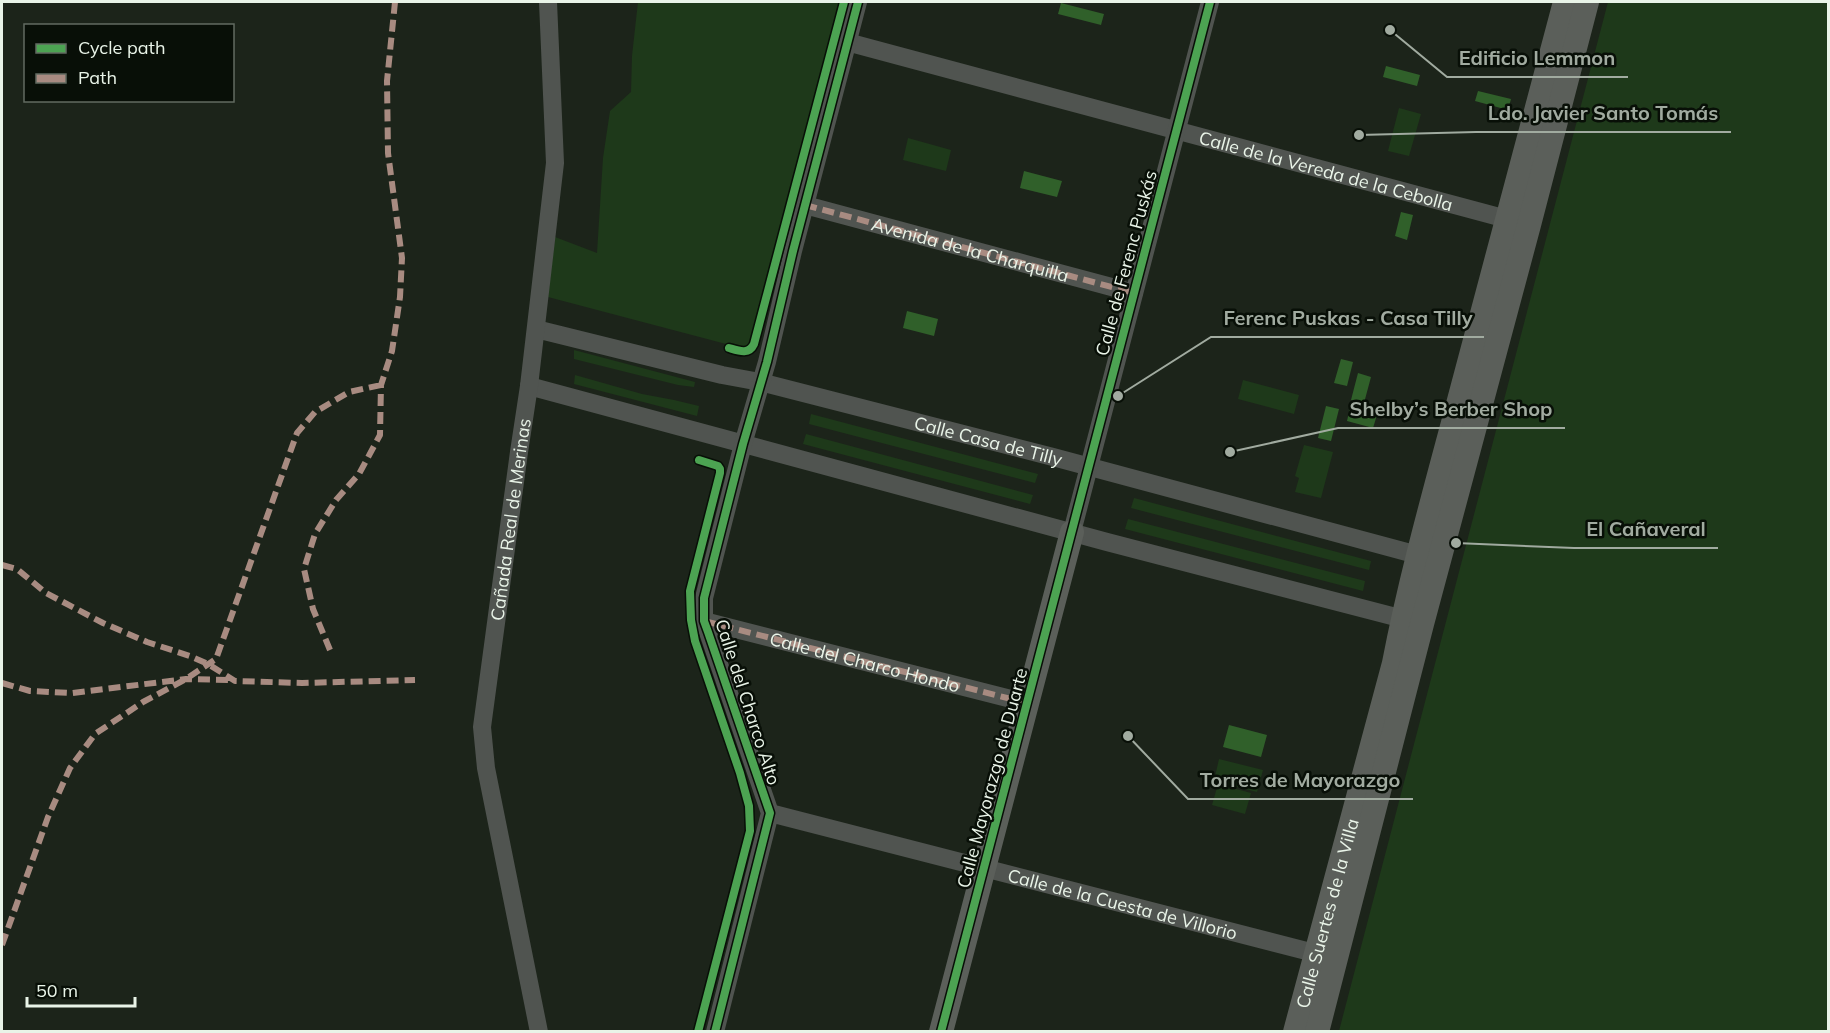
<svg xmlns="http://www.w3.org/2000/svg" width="1830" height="1033" font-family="Mulish,sans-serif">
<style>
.green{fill:#1e391a}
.water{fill:#30602a}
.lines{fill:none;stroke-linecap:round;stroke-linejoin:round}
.street{stroke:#505450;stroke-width:18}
.secondary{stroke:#5b5f5a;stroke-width:24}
.quiet{stroke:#a88b81;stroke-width:6;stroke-dasharray:12 6;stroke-linecap:butt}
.cycleway-casing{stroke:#080f07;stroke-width:11}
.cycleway{stroke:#4ca352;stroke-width:8}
.labels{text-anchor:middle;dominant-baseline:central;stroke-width:5;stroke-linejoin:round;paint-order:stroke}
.street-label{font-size:18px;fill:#e9f4e8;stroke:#080f07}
.leader{fill:none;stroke:#a1aba0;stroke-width:2}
.callout-dot{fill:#a1aba0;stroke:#080f07;stroke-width:2}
.callout-label{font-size:20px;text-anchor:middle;font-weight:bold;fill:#a1aba0;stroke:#080f07;stroke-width:5;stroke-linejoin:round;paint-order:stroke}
</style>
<rect width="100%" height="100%" fill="#1c241a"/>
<path class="green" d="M 638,2 L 840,2 L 751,345 L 745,349 L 548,297 L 555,237 L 597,253 L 603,158 L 610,111 L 631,92 L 632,56 Z
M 1608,2 L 1828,2 L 1828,1031 L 1339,1031 Z
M 1399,108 L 1421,114 L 1409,156 L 1388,151 Z
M 908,138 L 951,150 L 946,171 L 903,160 Z
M 574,350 L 695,382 L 694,387 L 678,385 L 574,359 Z
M 575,375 L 642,394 L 674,400 L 699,406 L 697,416 L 574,384 Z
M 1243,380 L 1299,395 L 1294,414 L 1238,399 Z
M 811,414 L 1038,474 L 1035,483 L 809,424 Z
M 806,434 L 1033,495 L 1030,504 L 803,444 Z
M 1304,445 L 1333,452 L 1321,498 L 1295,492 L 1299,478 L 1295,476 Z
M 1134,498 L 1371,561 L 1369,570 L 1131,508 Z
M 1128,519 L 1365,581 L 1363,591 L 1125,529 Z
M 1219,759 L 1263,770 L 1257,792 L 1214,781 Z
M 1218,784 L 1251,793 L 1245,814 L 1212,805 Z"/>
<path class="water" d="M 1061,3 L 1104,14 L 1101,25 L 1058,14 Z
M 1386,66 L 1420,75 L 1417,86 L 1383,77 Z
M 1478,91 L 1511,99 L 1508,110 L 1475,101 Z
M 1024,171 L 1062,181 L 1057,197 L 1020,188 Z
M 1401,212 L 1413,215 L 1407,240 L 1395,236 Z
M 907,311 L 938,319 L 934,336 L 903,328 Z
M 1341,359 L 1353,362 L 1347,386 L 1334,383 Z
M 1358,373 L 1371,377 L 1364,403 L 1351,400 Z
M 1326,406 L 1339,409 L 1331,441 L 1318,438 Z
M 1350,408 L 1377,415 L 1373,428 L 1347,421 Z
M 1229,725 L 1267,735 L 1261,757 L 1223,747 Z"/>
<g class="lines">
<g class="street">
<path id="s1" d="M 847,42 L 1518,222"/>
<path id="s2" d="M 805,205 L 1134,293"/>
<path id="s3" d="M 536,329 L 722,375 L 760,382 L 1053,457 L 1429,558"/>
<path d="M 529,386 L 1107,542 L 1415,622"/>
<path d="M 1072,532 L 1210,2"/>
<path id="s4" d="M 704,621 L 1027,703"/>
<path id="s5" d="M 770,813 L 1326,956"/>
<path id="s6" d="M 539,1032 L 486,768 L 482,727 L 519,452 L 529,386 L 555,163 L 548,2"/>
<path d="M 715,1032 L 770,813 L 708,632 L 704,621 L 704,598 L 743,444 L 767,362 L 793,251 L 858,2"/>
</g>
<g class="secondary">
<path d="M 941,1032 L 1072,532"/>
<path id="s7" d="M 1295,1032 L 1394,663 C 1412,570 1438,480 1462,389 C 1497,260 1531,131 1565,2"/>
<path d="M 1317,1032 L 1422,624 L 1529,225 L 1587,2"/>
</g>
<path class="quiet" d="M 805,205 L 1134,293
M 2,565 L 17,569 L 46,593 L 103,623 L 147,642 L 190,656 L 208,664 L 235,681 L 302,683 L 415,680
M 704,621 L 1027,703
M 330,650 L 313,609 L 304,569 L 315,534 L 336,500 L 359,474 L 380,435 L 381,385 L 392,351 L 400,297 L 402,258 L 388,153 L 387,81 L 395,2
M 2,683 L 30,691 L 72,693 L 186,679 L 232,680
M 2,945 L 48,817 L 70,768 L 95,734 L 143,702 L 186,679 L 216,659 L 297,433 L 315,412 L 349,392 L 381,385"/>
<defs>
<path id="cycleway" d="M 729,348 C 739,351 749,355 754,344 L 844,2
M 698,1032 L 750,831 L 749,806 L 740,773 L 695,641 L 691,620 L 690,591 L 720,473 L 720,469 L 718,466 L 699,460
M 715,1032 L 770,813 L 708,632 L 704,621 L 704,598 L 743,444 L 767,362 L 793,251 L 858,2
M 941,1032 L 1210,2"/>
</defs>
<use href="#cycleway" class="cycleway-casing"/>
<use href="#cycleway" class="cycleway"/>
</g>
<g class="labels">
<g class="street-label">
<text stroke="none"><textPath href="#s1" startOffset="496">Calle de la Vereda de la Cebolla</textPath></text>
<text stroke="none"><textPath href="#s2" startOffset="171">Avenida de la Charquilla</textPath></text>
<text transform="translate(1126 263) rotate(-75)">Calle de Ferenc Puskás</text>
<text stroke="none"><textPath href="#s3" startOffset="466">Calle Casa de Tilly</textPath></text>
<text stroke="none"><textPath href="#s6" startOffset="520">Cañada Real de Merinas</textPath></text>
<text stroke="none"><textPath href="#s4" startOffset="166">Calle del Charco Hondo</textPath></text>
<text transform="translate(748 702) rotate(72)">Calle del Charco Alto</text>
<text transform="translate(992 778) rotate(-75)">Calle Mayorazgo de Duarte</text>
<text stroke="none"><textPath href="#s5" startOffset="364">Calle de la Cuesta de Villorio</textPath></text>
<text stroke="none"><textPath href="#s7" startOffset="123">Calle Suertes de la Villa</textPath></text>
</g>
</g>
<path class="leader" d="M1390 30L1447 77H1628M1359 135L1476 132H1731M1118 396L1211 337H1484M1230 452L1338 428H1565M1456 543L1574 548H1718M1128 736L1188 799H1413"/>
<g class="callout-dot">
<circle cx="1390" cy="30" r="6"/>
<circle cx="1359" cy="135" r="6"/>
<circle cx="1118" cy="396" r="6"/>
<circle cx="1230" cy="452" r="6"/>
<circle cx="1456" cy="543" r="6"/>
<circle cx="1128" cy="736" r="6"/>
</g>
<g class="callout-label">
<text x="1537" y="65">Edificio Lemmon</text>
<text x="1603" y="120">Ldo. Javier Santo Tomás</text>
<text x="1348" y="325">Ferenc Puskas - Casa Tilly</text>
<text x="1451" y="416">Shelby’s Berber Shop</text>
<text x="1646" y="536">El Cañaveral</text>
<text x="1300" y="787">Torres de Mayorazgo</text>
</g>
<rect width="1830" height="1033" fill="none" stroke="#e9f4e8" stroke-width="6"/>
<rect x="24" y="24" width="210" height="78" fill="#080f07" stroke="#626b61" stroke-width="1.5"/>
<rect x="36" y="44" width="30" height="9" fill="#4ca352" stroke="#626b61" stroke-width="1.5"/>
<text x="78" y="54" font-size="18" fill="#e9f4e8">Cycle path</text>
<rect x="36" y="74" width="30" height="9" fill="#a88b81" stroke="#626b61" stroke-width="1.5"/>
<text x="78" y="84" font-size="18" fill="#e9f4e8">Path</text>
<path d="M27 997v9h108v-9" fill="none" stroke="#e9f4e8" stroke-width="3"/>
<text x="36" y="997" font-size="18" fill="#e9f4e8" stroke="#080f07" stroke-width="4.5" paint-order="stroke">50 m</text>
</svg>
